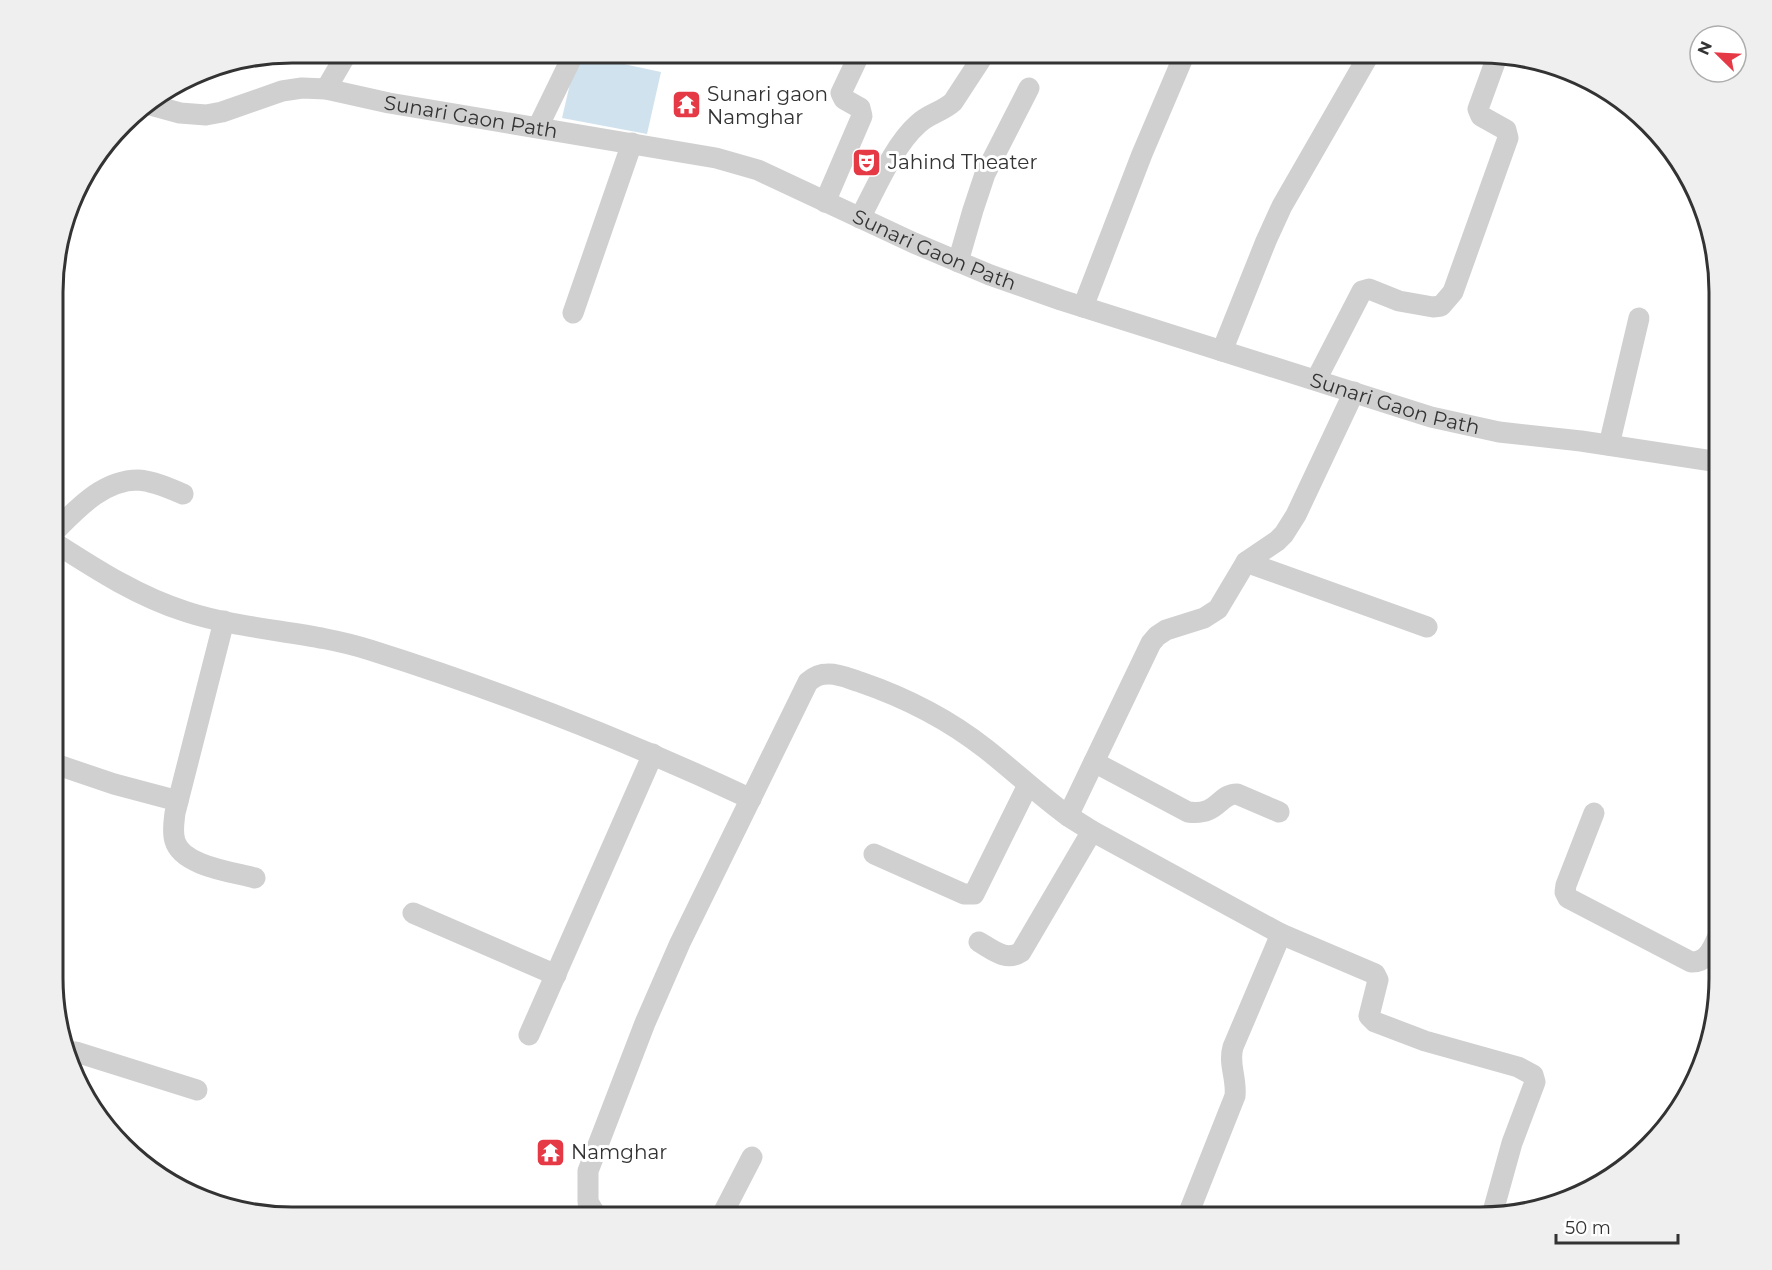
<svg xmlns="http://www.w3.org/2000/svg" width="1772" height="1270" font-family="Montserrat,sans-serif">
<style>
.water{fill:#cfe2ee}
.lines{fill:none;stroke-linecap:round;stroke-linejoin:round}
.minor{stroke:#d0d0d0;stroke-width:21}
.labels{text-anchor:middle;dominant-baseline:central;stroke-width:6;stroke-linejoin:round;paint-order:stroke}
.poi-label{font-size:20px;fill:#333;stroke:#fff;text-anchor:start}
.street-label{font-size:20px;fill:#333;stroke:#fff}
.rim{fill:none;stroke:#333;stroke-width:3}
</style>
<rect width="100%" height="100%" fill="#fff"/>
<path class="water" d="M 577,54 L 661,72 L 647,134 L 562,118 Z"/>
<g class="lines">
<g class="minor">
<path d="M 326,89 L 347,53"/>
<path id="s1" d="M 147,104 L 180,113 L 206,115 L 222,112 L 282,91 L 302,88 L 326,89 L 389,103 L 716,158 L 758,170 L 914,243 L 990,275 L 1061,300 L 1431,417 L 1499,432 L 1581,441 L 1719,462"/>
<path d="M 538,127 L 574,53"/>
<path d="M 825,202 L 862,116 L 860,108 L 844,99 L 841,93 L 860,53"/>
<path d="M 860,218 C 875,190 894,145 918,124 C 928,114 942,112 953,102 L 985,53"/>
<path d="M 958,262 L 973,210 L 985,174 L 1029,88"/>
<path d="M 1083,307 L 1142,154 L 1185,53"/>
<path d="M 573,313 L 632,143"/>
<path d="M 1222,351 L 1266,241 L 1282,206 L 1370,53"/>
<path d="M 1316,380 L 1362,291 L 1369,289 L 1399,301 L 1433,307 L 1441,306 L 1453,292 L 1508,138 L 1506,130 L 1481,116 L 1478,109 L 1498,54"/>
<path d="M 1609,445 L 1639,318"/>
<path d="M 55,531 C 77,509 103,480 138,480 C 153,481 169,488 183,494"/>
<path d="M 55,543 C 97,570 139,597 187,612 C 246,631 311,631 370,650 C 500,691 628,741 751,799"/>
<path d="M 1246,562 L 1427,627"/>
<path d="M 224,621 L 175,813 C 174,822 172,832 175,841 C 182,866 233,872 255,878"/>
<path d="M 1094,762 L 1188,812 C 1219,816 1218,794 1237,794 L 1279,812"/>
<path d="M 55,764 L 114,784 L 178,801"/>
<path d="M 1594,813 L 1566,885 L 1565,892 L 1568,898 L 1691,962 C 1708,963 1713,947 1719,934"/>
<path d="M 1068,816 L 1092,831 L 1281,934 L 1375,974 L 1378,980 L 1369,1016 L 1375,1022 L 1425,1041 L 1518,1067 L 1533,1075 L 1535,1082 L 1512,1143 L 1492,1215"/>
<path d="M 874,854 L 964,894 L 974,894 L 1028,785"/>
<path d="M 413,913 L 556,975"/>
<path d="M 979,942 C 993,950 1006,962 1021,952 L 1092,831"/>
<path d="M 529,1035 L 653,754"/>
<path d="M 69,1052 L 76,1052 L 197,1090"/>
<path d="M 597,1217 L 588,1202 L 588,1171 L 645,1023 L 680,943 L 808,682 C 815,676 820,674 829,674 C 840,674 850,679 860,682 C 904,697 949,720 986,749 C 1014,771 1039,795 1068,816 L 1151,643 L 1157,636 L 1166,630 L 1204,618 L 1218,609 L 1246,562 L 1277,541 L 1284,534 L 1296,515 L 1354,392"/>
<path d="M 721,1217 L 752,1157"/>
<path d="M 1187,1217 L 1235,1096 C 1237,1078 1228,1064 1233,1047 L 1281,934"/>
</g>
</g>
<defs>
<symbol id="temple-square" viewBox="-11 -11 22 22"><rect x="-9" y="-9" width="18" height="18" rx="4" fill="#e63946" stroke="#fff"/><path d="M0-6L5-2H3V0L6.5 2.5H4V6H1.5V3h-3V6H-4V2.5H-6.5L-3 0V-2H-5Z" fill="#fff"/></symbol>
<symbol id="theatre-square" viewBox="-11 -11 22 22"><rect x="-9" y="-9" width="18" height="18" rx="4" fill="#e63946" stroke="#fff"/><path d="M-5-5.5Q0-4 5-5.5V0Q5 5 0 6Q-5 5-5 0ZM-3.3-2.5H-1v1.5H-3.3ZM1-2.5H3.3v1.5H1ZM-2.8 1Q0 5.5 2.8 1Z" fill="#fff"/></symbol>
</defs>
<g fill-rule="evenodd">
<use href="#temple-square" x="670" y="88" width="33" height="33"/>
<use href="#theatre-square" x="850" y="146" width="33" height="33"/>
<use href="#temple-square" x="534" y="1136" width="33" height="33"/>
</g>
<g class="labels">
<g class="poi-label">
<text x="707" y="94">Sunari gaon<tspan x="707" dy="23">Namghar</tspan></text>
<text x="888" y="162">Jahind Theater</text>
<text x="571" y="1152">Namghar</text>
</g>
<g class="street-label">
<text stroke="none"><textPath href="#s1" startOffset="332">Sunari Gaon Path</textPath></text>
<text stroke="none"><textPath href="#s1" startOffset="818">Sunari Gaon Path</textPath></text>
<text stroke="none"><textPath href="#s1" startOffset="1304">Sunari Gaon Path</textPath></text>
</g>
</g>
<path d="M0 0H1772V1270H0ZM292 63H1480A229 229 0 0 1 1709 292V978A229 229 0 0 1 1480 1207H292A229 229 0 0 1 63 978V292A229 229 0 0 1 292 63Z" fill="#efefef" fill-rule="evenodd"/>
<path class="rim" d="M292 63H1480A229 229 0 0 1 1709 292V978A229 229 0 0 1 1480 1207H292A229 229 0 0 1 63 978V292A229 229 0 0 1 292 63Z"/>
<g transform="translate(1718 54) rotate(294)"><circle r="28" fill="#ffffff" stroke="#adadad" stroke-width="1.5"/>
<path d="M0-4.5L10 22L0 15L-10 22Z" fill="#e63946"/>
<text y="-9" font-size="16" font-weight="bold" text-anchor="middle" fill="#333333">N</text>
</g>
<path d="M1556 1234v9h122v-9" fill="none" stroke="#333333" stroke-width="3"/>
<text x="1565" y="1234" font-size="18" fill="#333333" stroke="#ffffff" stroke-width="4.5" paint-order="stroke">50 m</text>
</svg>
